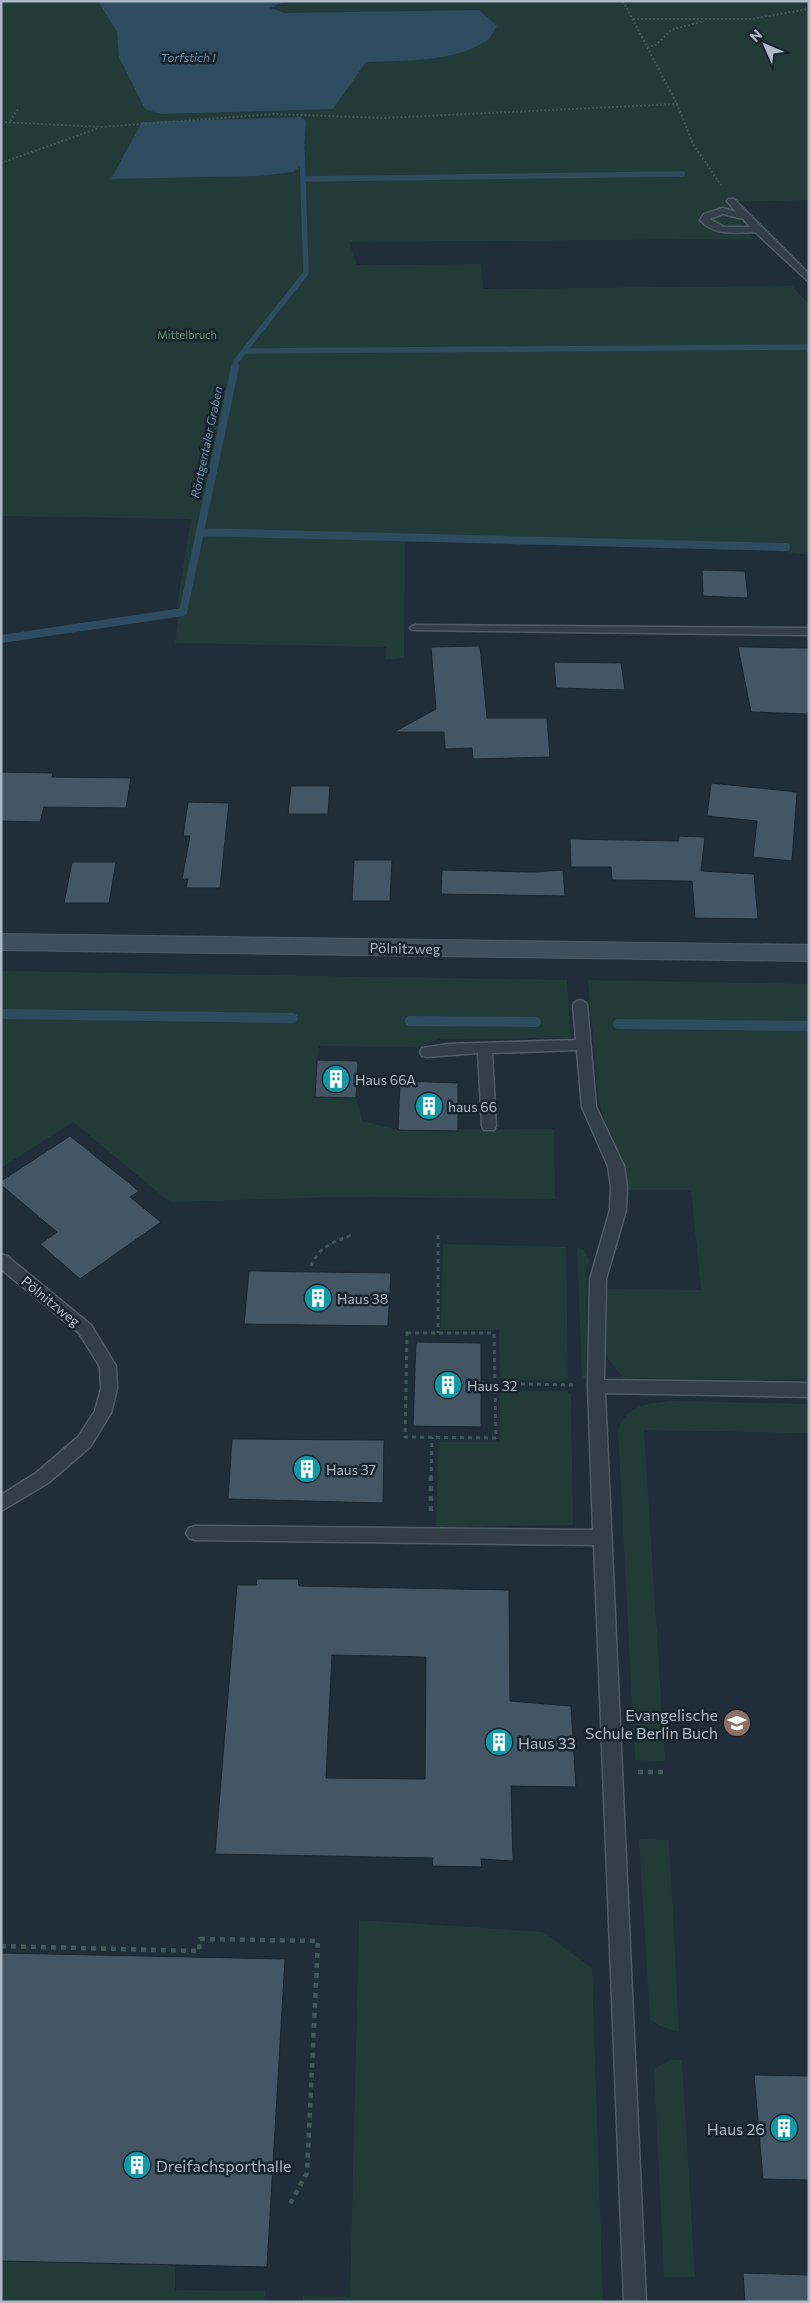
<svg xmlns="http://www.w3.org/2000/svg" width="810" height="2303" font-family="Commissioner,sans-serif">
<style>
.green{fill:#223b39}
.water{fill:#2f4b5f}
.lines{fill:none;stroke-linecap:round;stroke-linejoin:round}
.stream-far2{stroke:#2f4b5f;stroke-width:5.5}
.stream-far1{stroke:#2f4b5f;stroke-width:8}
.stream{stroke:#2f4b5f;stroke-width:10}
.building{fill:#445663;stroke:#1a262f;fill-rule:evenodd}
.lane-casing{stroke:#505d67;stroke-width:3}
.secondary-casing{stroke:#505d67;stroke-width:2}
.path-far2{stroke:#405857;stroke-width:2;stroke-dasharray:2 2;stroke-linecap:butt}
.path-far1{stroke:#405857;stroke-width:3;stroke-dasharray:4 4;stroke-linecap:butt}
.path{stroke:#405857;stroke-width:4.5;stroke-dasharray:5 5;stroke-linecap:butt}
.lane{fill:#323f49;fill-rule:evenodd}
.secondary{fill:#404f5c;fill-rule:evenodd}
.labels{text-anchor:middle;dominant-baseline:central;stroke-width:5;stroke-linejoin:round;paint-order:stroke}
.far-park-label{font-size:11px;fill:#639766;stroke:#18242d}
.far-water-label{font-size:12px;font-style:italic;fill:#6b92ab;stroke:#18242d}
.street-label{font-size:14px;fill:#acbac6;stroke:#18242d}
.poi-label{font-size:14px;fill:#acbac6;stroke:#18242d;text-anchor:start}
.near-poi-label{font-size:16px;fill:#acbac6;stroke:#18242d;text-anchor:end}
</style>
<rect width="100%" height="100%" fill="#1f2e38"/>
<path class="green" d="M 1,1 L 809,1 L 809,200 L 726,202 L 754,239 L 349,242 L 357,265 L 481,264 L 483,289 L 792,286 L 809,304 L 809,555 L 748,547 L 405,539 L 404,658 L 385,660 L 386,647 L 175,643 L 179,613 L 177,606 L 191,519 L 1,516 Z
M 1,971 L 567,980 L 571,1038 L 439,1039 L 422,1047 L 319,1046 L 315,1096 L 356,1098 L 362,1121 L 398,1130 L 554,1129 L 555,1199 L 338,1197 L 170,1202 L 73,1122 L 1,1168 Z
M 588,980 L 809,984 L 809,1380 L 624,1378 L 608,1359 L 604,1348 L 607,1289 L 701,1290 L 691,1190 L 629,1190 L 624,1162 L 604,1119 L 599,1101 Z
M 443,1244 L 566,1247 L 568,1377 L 564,1381 L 500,1379 L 499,1330 L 441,1330 Z
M 577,1247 L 583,1249 L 590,1261 L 586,1270 L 586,1378 L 582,1378 Z
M 500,1391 L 566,1391 L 571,1395 L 573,1525 L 436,1527 L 438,1442 L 500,1442 Z
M 674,1401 L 809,1404 L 809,1433 L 644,1430 L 665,1761 L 635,1760 L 618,1431 C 625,1404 651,1403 674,1401 Z
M 639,1839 L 669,1840 L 679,2032 L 660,2026 L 650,2019 Z
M 359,1920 L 543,1932 L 592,1968 L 603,2302 L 303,2302 L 303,2296 L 350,2297 Z
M 670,2060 L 682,2060 L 695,2277 L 664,2277 L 654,2069 Z
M 1,2261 L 175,2265 L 175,2290 L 265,2291 L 264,2302 L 1,2302 Z"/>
<path class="water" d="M 98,1 L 286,1 L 270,8 L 285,13 L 479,10 L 497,26 C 494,30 491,38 486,41 C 452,63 404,60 366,62 L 333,109 L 160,114 L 145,109 L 119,57 L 117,32 Z
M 301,117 L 306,121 L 303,164 L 293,172 L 260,176 L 111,179 L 142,122 Z"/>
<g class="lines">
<path class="stream-far2" d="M 303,179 L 682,174
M 244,351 L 809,347
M 235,368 L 236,361 L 306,273 L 302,152"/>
<path class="stream-far1" d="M 200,532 L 786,547
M 1,639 L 183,612 L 235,367"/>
<path class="stream" d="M 1,1014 L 293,1018
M 410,1021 L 536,1022
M 618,1024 L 809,1026"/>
</g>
<path class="building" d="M 702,570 L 745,571 L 748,598 L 703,596 Z
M 480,646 L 487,718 L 547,718 L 550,757 L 473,759 L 472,748 L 445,749 L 444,732 L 394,732 L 436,709 L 431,647 Z
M 738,647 L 809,648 L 809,714 L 751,712 Z
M 554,662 L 621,663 L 625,690 L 556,688 Z
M 1,772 L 53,773 L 52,777 L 131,778 L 126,808 L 44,807 L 40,822 L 1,821 Z
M 711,783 L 797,792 L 792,861 L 753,857 L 757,821 L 707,816 Z
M 291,786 L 330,786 L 328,814 L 288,814 Z
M 188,802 L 229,803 L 220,888 L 186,888 L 188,879 L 182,879 L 190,836 L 183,836 Z
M 679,836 L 705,837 L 701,871 L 754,874 L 758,919 L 695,918 L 692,881 L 612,880 L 611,867 L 571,867 L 570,839 L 679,841 Z
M 354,860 L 392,860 L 390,901 L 352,901 Z
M 72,862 L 116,862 L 109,903 L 64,903 Z
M 442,870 L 534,872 L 563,870 L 565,896 L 441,894 Z
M 317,1060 L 358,1061 L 356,1098 L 315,1097 Z
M 400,1081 L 458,1083 L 458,1131 L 398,1130 Z
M 70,1136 L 139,1191 L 130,1197 L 161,1222 L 80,1279 L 40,1244 L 57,1232 L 1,1185 L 1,1181 Z
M 249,1271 L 391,1273 L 388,1326 L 244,1324 Z
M 416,1342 L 481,1343 L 481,1427 L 413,1426 Z
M 232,1439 L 384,1440 L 383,1503 L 228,1499 Z
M 257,1579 L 298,1579 L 299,1586 L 509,1590 L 510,1701 L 571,1706 L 576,1787 L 511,1786 L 513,1861 L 481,1859 L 482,1867 L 432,1866 L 433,1858 L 215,1854 L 237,1585 L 256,1585 ZM 332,1655 L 426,1657 L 425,1779 L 326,1778 Z
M 1,1953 L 285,1959 L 267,2267 L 1,2261 Z
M 754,2075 L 809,2076 L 809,2180 L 763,2179 Z
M 743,2273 L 809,2275 L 809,2302 L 745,2302 Z"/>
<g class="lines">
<defs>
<path id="lane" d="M 728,199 L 734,199 L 809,274 L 809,282 L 755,232 C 736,233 714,236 700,220 L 704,214 L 723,208 L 736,212 L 727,201 ZM 723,214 L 743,219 L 750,227 L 724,227 L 710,219 Z
M 416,625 L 809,628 L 809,635 L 412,630 L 410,628 L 412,626 Z
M 580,1000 L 585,1002 L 587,1005 L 596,1107 L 624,1166 L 627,1187 L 626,1210 L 606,1279 L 604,1380 L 809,1383 L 809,1397 L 605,1393 L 646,2302 L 624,2302 L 594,1545 L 195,1540 L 189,1538 L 186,1533 L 189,1528 L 195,1526 L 593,1530 L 588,1386 L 590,1279 L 610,1210 L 611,1187 L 608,1166 L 582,1107 L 577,1050 L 492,1053 L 496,1126 L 494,1130 L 484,1130 L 482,1126 L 478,1053 L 427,1057 L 422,1056 L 420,1052 L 422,1048 L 448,1044 L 576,1040 L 573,1005 L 575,1002 Z
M 1,1254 L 7,1256 L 91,1325 L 116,1366 L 117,1389 L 111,1413 L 90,1447 L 48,1483 L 1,1511 L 1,1495 L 36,1473 L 78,1437 L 95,1411 L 101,1389 L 100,1367 L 79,1333 L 1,1269 Z"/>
<path id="secondary" d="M 1,934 L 809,945 L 809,961 L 1,950 Z"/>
</defs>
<use href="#lane" class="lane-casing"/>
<use href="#secondary" class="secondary-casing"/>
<path class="path-far2" d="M 623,1 L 677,104 L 693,144 L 723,188
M 633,19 L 751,19 L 809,9
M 647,47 L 656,45 L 671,30 L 704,21
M 10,121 L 18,109
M 1,122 L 102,127 L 274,114 L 384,118 L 677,104
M 1,163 L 99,128"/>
<path class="path-far1" d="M 438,1235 L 438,1333
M 311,1266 C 319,1247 334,1241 352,1235
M 407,1333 L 494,1333 L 496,1438 L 405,1437 Z
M 481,1383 L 573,1385
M 431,1479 L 432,1437"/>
<path class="path" d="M 431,1511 L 431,1477
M 638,1772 L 667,1772
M 1,1946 L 199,1951 L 200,1939 L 318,1941 L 307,2173 L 290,2204"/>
<use href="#lane" class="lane"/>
<use href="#secondary" class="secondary"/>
</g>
<defs>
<symbol id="building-disc" viewBox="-11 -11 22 22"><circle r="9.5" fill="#0f9aa8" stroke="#18242d"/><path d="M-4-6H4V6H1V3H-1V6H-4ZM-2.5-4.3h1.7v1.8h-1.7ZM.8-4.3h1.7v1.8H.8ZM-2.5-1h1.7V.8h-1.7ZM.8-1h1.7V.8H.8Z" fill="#fff"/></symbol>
<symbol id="school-disc" viewBox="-11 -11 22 22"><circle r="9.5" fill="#8d6e63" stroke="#18242d"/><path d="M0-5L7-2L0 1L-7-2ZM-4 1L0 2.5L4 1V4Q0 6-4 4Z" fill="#fff"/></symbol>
</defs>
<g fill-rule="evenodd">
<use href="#building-disc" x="320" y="1063" width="32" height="32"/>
<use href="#building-disc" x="413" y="1090" width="32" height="32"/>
<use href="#building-disc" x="302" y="1282" width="32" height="32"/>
<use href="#building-disc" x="432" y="1369" width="32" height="32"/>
<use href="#building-disc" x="291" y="1453" width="32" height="32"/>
<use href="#school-disc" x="721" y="1707" width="32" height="32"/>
<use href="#building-disc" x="483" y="1726" width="32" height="32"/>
<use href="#building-disc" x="768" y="2112" width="32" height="32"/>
<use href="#building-disc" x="121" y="2149" width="32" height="32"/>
</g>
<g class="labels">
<g class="far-park-label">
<text x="187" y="334">Mittelbruch</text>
</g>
<g class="far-water-label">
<text x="188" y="57">Torfstich I</text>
<text transform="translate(206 442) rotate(-78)">Röntgentaler Graben</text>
</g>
<g class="street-label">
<text transform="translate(405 948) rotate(1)">Pölnitzweg</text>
<text transform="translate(51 1301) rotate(39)">Pölnitzweg</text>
</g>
<g class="poi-label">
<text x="355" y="1079">Haus 66A</text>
<text x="448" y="1106">haus 66</text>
<text x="337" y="1298">Haus 38</text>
<text x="467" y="1385">Haus 32</text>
<text x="326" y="1469">Haus 37</text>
</g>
<g class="near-poi-label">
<text x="718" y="1714">Evangelische<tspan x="718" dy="18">Schule Berlin Buch</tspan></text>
<text x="518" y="1742" text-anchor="start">Haus 33</text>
<text x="765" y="2128">Haus 26</text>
<text x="156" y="2165" text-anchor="start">Dreifachsporthalle</text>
</g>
</g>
<rect width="810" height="2303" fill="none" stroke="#acbac6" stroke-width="5"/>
<g transform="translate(765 45) rotate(315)" stroke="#18242d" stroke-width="4" paint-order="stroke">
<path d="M0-4L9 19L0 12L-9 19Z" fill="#acbac6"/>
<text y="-8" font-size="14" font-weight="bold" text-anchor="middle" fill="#acbac6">N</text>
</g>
</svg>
